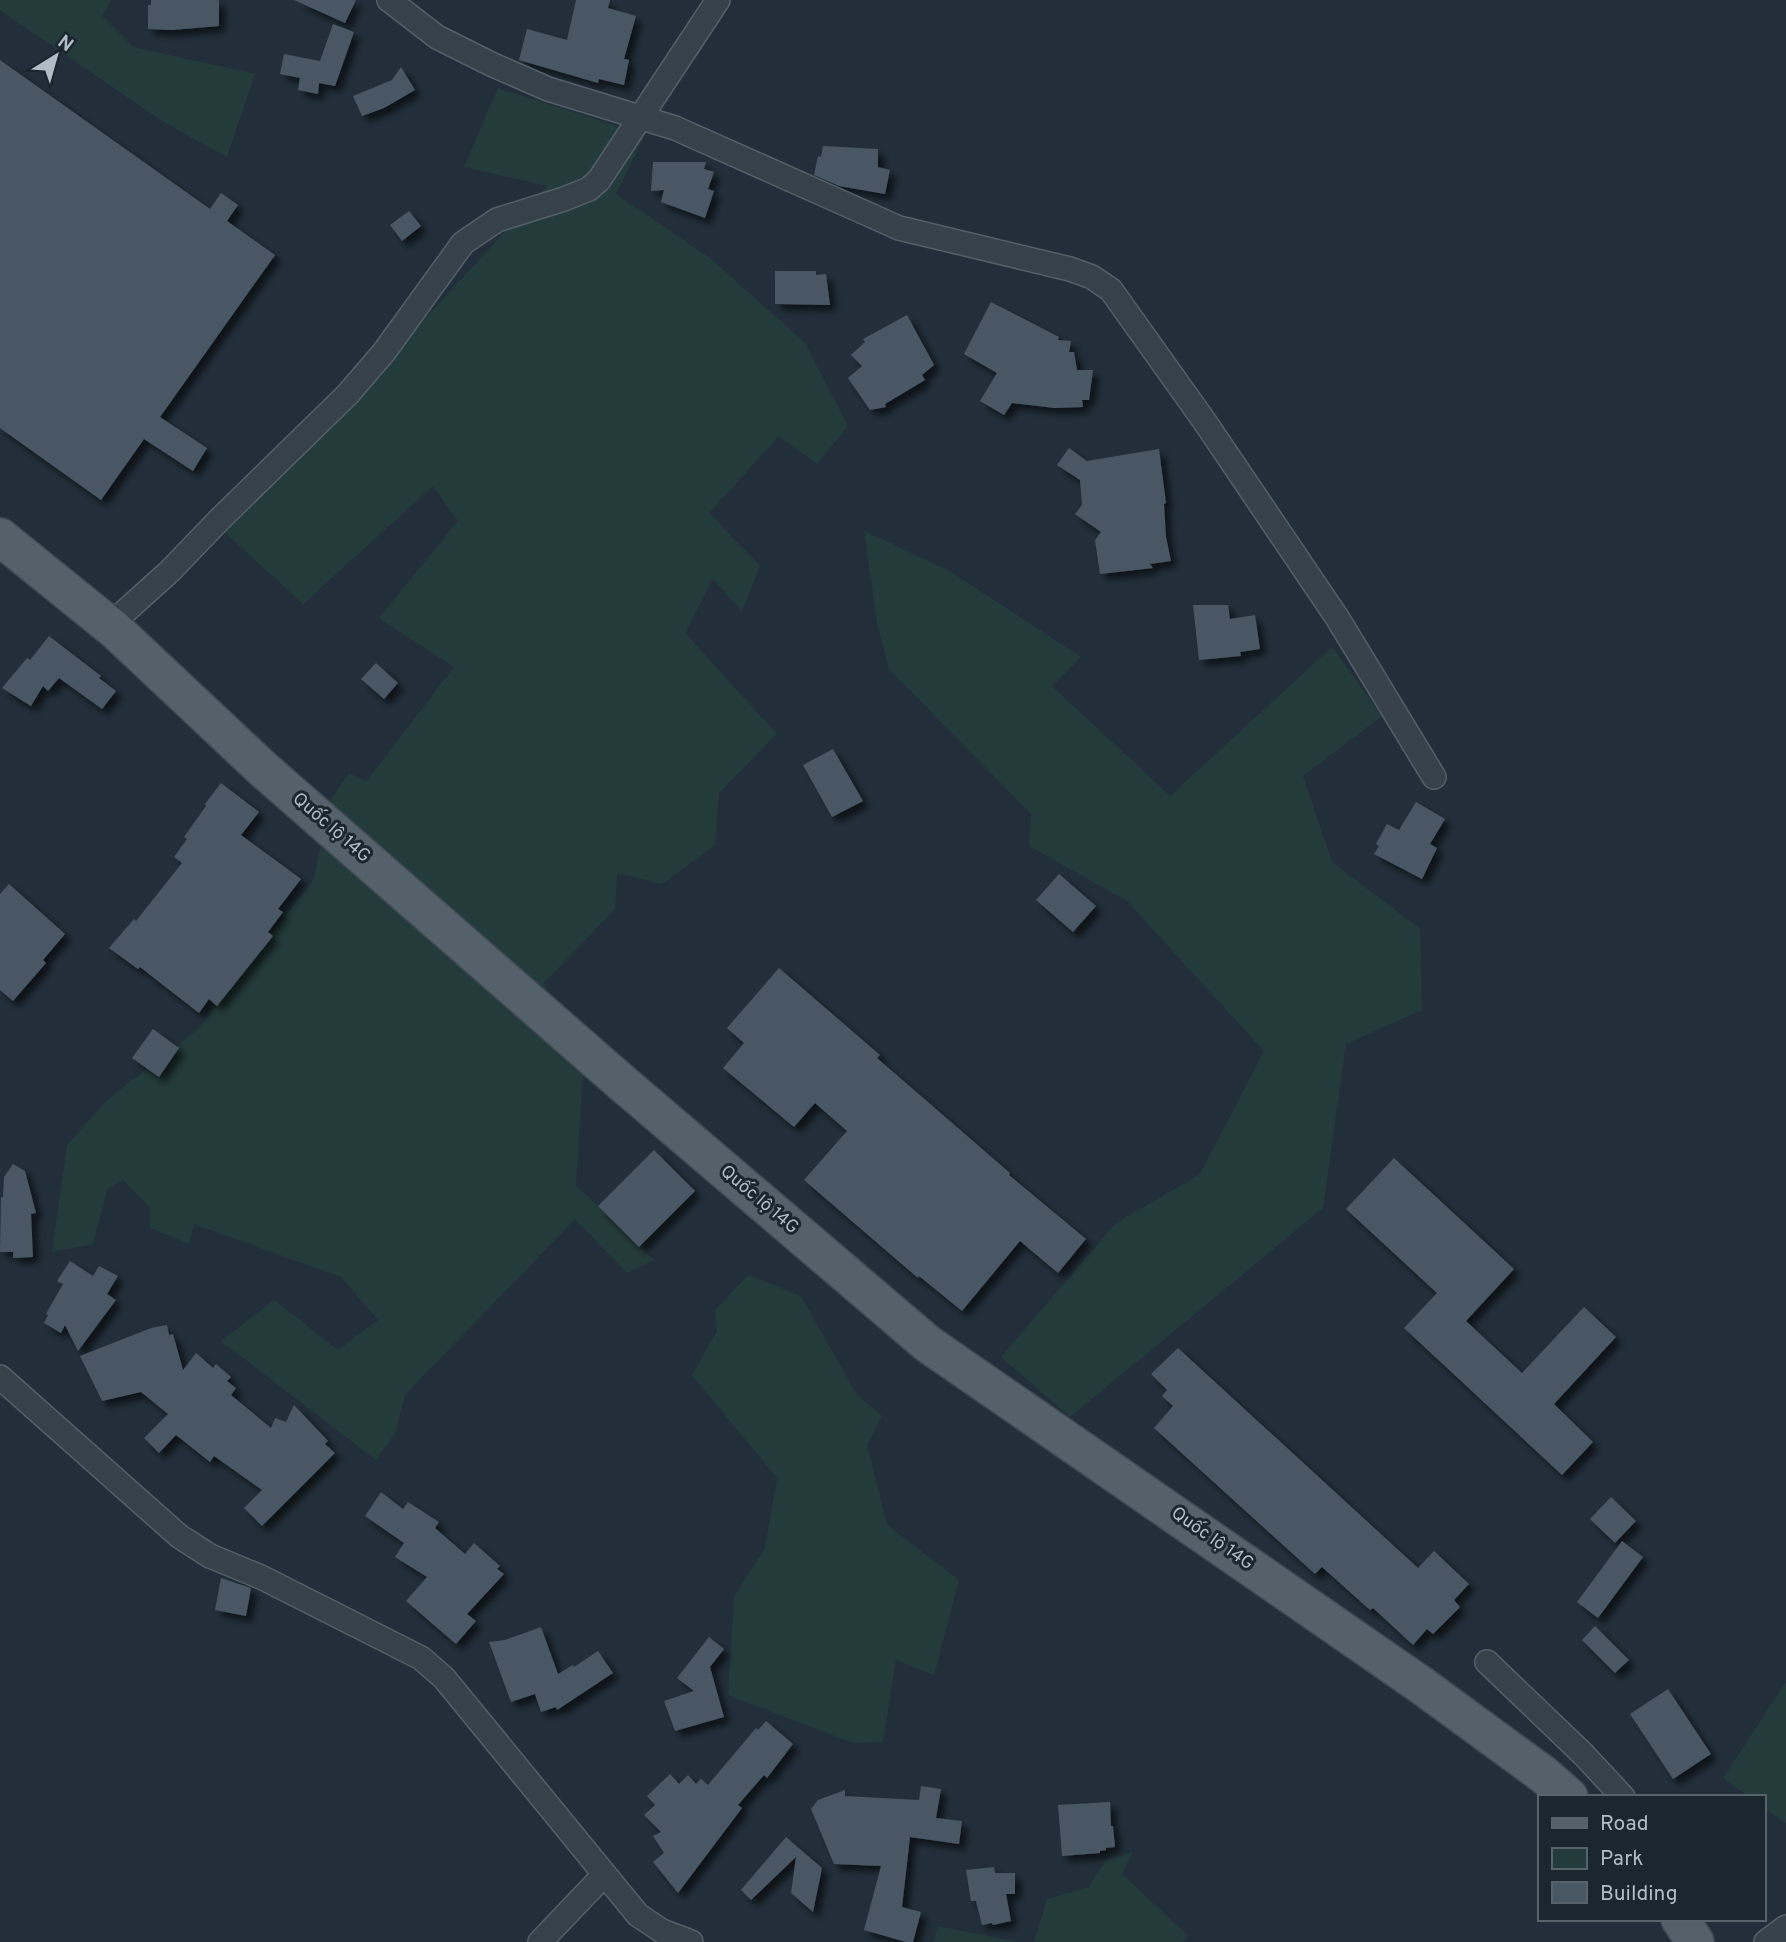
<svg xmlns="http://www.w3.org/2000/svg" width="1786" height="1942" font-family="Overpass,sans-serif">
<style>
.green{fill:#243b3b}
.building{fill:#495763;filter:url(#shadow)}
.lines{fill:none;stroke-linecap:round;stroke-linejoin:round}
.street-casing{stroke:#545f68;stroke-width:26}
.primary-casing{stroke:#3f4a53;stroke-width:40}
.street{stroke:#36414a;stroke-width:23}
.primary{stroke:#54606a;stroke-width:37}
.labels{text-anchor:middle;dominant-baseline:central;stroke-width:6;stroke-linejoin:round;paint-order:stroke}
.street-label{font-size:18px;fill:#b1bcc6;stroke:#1b262f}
</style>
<defs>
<filter id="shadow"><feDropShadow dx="6" dy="6" stdDeviation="3.5" flood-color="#0009"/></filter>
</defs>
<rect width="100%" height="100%" fill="#222f3a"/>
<path class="green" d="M 0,0 L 111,0 L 102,16 L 133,47 L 255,74 L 227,157 L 162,121 L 0,10 Z
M 498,88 L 645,135 L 616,194 L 711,259 L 805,343 L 848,426 L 817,464 L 779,436 L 709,513 L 760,566 L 742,611 L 713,579 L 685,633 L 777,734 L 719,793 L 715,845 L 662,884 L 617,873 L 615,909 L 544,983 L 583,1073 L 576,1185 L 654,1260 L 627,1273 L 575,1219 L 405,1395 L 395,1434 L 376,1460 L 221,1341 L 274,1300 L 338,1350 L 378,1320 L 341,1277 L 194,1224 L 189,1244 L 150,1228 L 150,1208 L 123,1180 L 107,1190 L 93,1244 L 52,1252 L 67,1145 L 107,1100 L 197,1030 L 314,879 L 329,802 L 349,773 L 366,782 L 454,667 L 379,618 L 458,521 L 433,486 L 303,604 L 219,527 L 363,386 L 547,186 L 464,167 Z
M 864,531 L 948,570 L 1081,657 L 1052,686 L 1170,796 L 1332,647 L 1382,716 L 1303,776 L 1332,862 L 1420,929 L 1422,1010 L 1346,1044 L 1323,1208 L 1070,1417 L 1001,1357 L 1116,1223 L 1200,1174 L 1264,1051 L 1127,901 L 1029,846 L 1031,814 L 889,669 L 877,623 Z
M 748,1275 L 801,1296 L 857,1395 L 882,1416 L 867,1445 L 887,1525 L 959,1580 L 934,1675 L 896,1660 L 883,1742 L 853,1743 L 728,1695 L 734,1597 L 765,1548 L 777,1478 L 692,1375 L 717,1331 L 715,1310 Z
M 1786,1682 L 1786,1823 L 1763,1807 L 1763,1797 L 1749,1797 L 1723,1778 Z
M 1133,1852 L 1122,1874 L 1188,1936 L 1183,1942 L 1034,1942 L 1047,1899 L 1089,1887 L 1105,1861 Z
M 938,1926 L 1019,1942 L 934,1942 Z"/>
<path class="building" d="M 151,0 L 219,0 L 219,26 L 172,30 L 148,29 L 148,5 L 151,5 Z
M 294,0 L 356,0 L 345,23 Z
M 576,0 L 610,0 L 608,8 L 636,16 L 624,59 L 629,60 L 624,85 L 599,79 L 598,83 L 519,60 L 527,29 L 567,40 Z
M 333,24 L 354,32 L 335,86 L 319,83 L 318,94 L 298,90 L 300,78 L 280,74 L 284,54 L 320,61 Z
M 0,60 L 210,209 L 221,193 L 238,205 L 227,221 L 275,255 L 160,417 L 207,448 L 193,471 L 144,439 L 101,500 L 0,428 Z
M 401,67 L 415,90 L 384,108 L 362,116 L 353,96 L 392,80 Z
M 823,146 L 878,149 L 878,167 L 890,170 L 885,194 L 839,186 L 814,175 L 818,156 L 821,157 Z
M 653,162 L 706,162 L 704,169 L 714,172 L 708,189 L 714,191 L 705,218 L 661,202 L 664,190 L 651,191 Z
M 409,211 L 421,226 L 402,241 L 390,225 Z
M 775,271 L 816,271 L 816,275 L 826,274 L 830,305 L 775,304 Z
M 991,302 L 1059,337 L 1058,340 L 1071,341 L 1069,352 L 1074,352 L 1077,370 L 1093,370 L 1089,400 L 1082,400 L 1083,407 L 1055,408 L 1012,403 L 1004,415 L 980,401 L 997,373 L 964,354 Z
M 907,315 L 934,365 L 922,375 L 925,380 L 885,404 L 886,407 L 870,410 L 848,378 L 862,366 L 851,355 L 865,342 L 863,339 Z
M 1069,448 L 1087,461 L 1159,449 L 1166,503 L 1164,504 L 1166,537 L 1171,561 L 1150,564 L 1153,568 L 1100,574 L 1095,540 L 1101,532 L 1075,514 L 1082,505 L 1080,480 L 1057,465 Z
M 1193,605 L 1228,605 L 1230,619 L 1255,615 L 1260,649 L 1240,652 L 1241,656 L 1199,660 Z
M 49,636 L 101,676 L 99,678 L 116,691 L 102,709 L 59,678 L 48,691 L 43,686 L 31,706 L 2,688 L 27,658 L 30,660 Z
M 376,663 L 398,683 L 384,699 L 361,679 Z
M 833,749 L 863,801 L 832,817 L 803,765 Z
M 221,783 L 259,812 L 241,835 L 301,879 L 278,909 L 283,912 L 268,932 L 273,936 L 217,1006 L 209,999 L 199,1013 L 140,967 L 138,969 L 109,948 L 134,919 L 136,921 L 182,863 L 174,857 L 187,839 L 184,837 L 206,806 L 205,804 Z
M 1416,802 L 1445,819 L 1430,844 L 1437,848 L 1422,879 L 1374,854 L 1379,846 L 1376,844 L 1387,824 L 1399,830 Z
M 1059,874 L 1096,906 L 1073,932 L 1036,900 Z
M 9,884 L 65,934 L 43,960 L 46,963 L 13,1001 L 0,990 L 0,894 Z
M 779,968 L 880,1055 L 877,1058 L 1010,1173 L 1009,1175 L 1086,1239 L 1058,1273 L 1020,1241 L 962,1311 L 919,1276 L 918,1278 L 804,1180 L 847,1131 L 815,1103 L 794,1127 L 723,1068 L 744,1043 L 727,1028 Z
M 153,1029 L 179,1048 L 159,1077 L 132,1058 Z
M 654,1150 L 695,1191 L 639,1247 L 598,1206 Z
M 1394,1158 L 1514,1269 L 1466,1321 L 1522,1373 L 1584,1307 L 1616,1337 L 1554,1404 L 1593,1442 L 1562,1475 L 1404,1328 L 1437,1293 L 1346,1209 Z
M 13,1164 L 25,1171 L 36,1213 L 31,1214 L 33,1257 L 13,1258 L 13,1252 L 0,1252 L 1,1197 L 3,1197 L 4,1177 Z
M 70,1261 L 93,1276 L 99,1266 L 118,1276 L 107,1294 L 116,1300 L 78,1351 L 65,1325 L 61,1333 L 44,1323 L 48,1315 L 46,1314 L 63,1284 L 57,1281 Z
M 167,1325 L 169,1335 L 173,1334 L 183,1370 L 196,1353 L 213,1368 L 216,1364 L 231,1377 L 227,1381 L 236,1388 L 231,1395 L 271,1428 L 275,1418 L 286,1422 L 294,1405 L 328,1441 L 325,1444 L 335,1453 L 262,1526 L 244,1508 L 262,1490 L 214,1456 L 210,1462 L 176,1435 L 159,1453 L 144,1438 L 168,1414 L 141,1392 L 102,1401 L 80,1356 L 151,1328 Z
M 1178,1348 L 1418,1568 L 1434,1551 L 1469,1584 L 1454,1600 L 1460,1607 L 1433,1634 L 1427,1629 L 1413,1645 L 1373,1608 L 1370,1610 L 1322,1567 L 1315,1574 L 1154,1428 L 1173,1406 L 1162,1396 L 1167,1390 L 1151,1374 Z
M 381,1492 L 403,1509 L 408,1502 L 439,1522 L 435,1528 L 465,1554 L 474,1543 L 500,1566 L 497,1569 L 504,1574 L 467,1614 L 476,1621 L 456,1644 L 406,1601 L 427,1577 L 395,1557 L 404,1543 L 365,1516 Z
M 1611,1497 L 1636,1521 L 1615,1543 L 1590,1519 Z
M 1622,1541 L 1643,1557 L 1598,1618 L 1577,1602 Z
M 221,1578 L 251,1588 L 246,1616 L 215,1610 Z
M 1595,1626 L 1629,1660 L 1615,1673 L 1582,1640 Z
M 541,1627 L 558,1674 L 573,1665 L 574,1667 L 598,1651 L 613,1673 L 557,1710 L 556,1707 L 541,1712 L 535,1694 L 511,1702 L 489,1642 L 505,1640 Z
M 709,1637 L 724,1649 L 710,1667 L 724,1717 L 675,1731 L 664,1701 L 694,1691 L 677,1678 Z
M 1668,1689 L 1711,1754 L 1673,1779 L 1630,1714 Z
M 766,1721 L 793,1744 L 767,1778 L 764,1775 L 738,1805 L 742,1808 L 678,1893 L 653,1862 L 664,1853 L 653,1836 L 661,1832 L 644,1815 L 655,1805 L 647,1796 L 670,1774 L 679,1784 L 688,1775 L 696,1784 L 701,1779 L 708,1785 L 756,1728 L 758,1730 Z
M 921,1786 L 941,1789 L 936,1818 L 962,1821 L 959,1844 L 910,1837 L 902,1907 L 921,1912 L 913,1942 L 906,1942 L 864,1930 L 881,1866 L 834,1864 L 811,1809 L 818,1800 L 845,1790 L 845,1796 L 919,1800 Z
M 1110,1802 L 1111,1826 L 1113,1826 L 1115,1847 L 1106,1848 L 1106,1850 L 1100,1851 L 1100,1853 L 1062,1856 L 1058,1805 Z
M 786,1837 L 822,1868 L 813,1912 L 791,1893 L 796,1857 L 751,1900 L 741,1890 Z
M 994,1867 L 995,1873 L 1015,1873 L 1015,1894 L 1006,1894 L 1011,1921 L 993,1925 L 992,1923 L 982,1925 L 976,1901 L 971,1901 L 966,1870 Z"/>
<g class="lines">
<defs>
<path id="street" d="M 389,0 L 437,37 L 491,64 L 548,89 L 675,128 L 899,228 L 1070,269 L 1092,277 L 1111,290 L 1205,422 L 1338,619 L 1434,777
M 110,625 L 170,571 L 220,519 L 348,394 L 384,352 L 463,243 L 497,220 L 564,199 L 589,189 L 599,180 L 718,0
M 0,1377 L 179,1536 L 210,1556 L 261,1577 L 421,1658 L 444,1678 L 638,1915 L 662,1931 L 691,1942
M 1487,1662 L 1584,1755 L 1623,1797
M 540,1942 L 604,1875
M 1766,1942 L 1786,1927"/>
<path id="primary" d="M 0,537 L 115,630 L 263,769 L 621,1082 L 928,1344 L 1421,1685 L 1544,1775 L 1569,1797
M 1680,1919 L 1695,1942"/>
</defs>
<use href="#street" class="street-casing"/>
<use href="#primary" class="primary-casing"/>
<use href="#street" class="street"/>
<use href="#primary" class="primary"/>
</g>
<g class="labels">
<g class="street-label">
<text transform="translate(331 828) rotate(41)">Quốc lộ 14G</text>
<text transform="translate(759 1200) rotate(40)">Quốc lộ 14G</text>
<text transform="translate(1212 1539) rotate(35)">Quốc lộ 14G</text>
</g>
</g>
<rect x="1538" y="1795" width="228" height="126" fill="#1b262f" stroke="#57626b" stroke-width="2"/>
<rect x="1552" y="1818" width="35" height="10" fill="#54606a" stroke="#57626b" stroke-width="2"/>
<text x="1600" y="1830" font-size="21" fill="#b1bcc6">Road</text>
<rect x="1552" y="1848" width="35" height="21" fill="#243b3b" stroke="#57626b" stroke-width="2"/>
<text x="1600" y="1865" font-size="21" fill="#b1bcc6">Park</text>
<rect x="1552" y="1882" width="35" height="21" fill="#495763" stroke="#57626b" stroke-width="2"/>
<text x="1600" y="1900" font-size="21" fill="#b1bcc6">Building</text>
<g transform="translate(56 56) rotate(37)" stroke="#1b262f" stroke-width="5" paint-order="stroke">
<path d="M0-5L12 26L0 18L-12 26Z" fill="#b1bcc6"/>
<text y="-10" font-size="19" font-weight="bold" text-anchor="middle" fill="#b1bcc6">N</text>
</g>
</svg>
